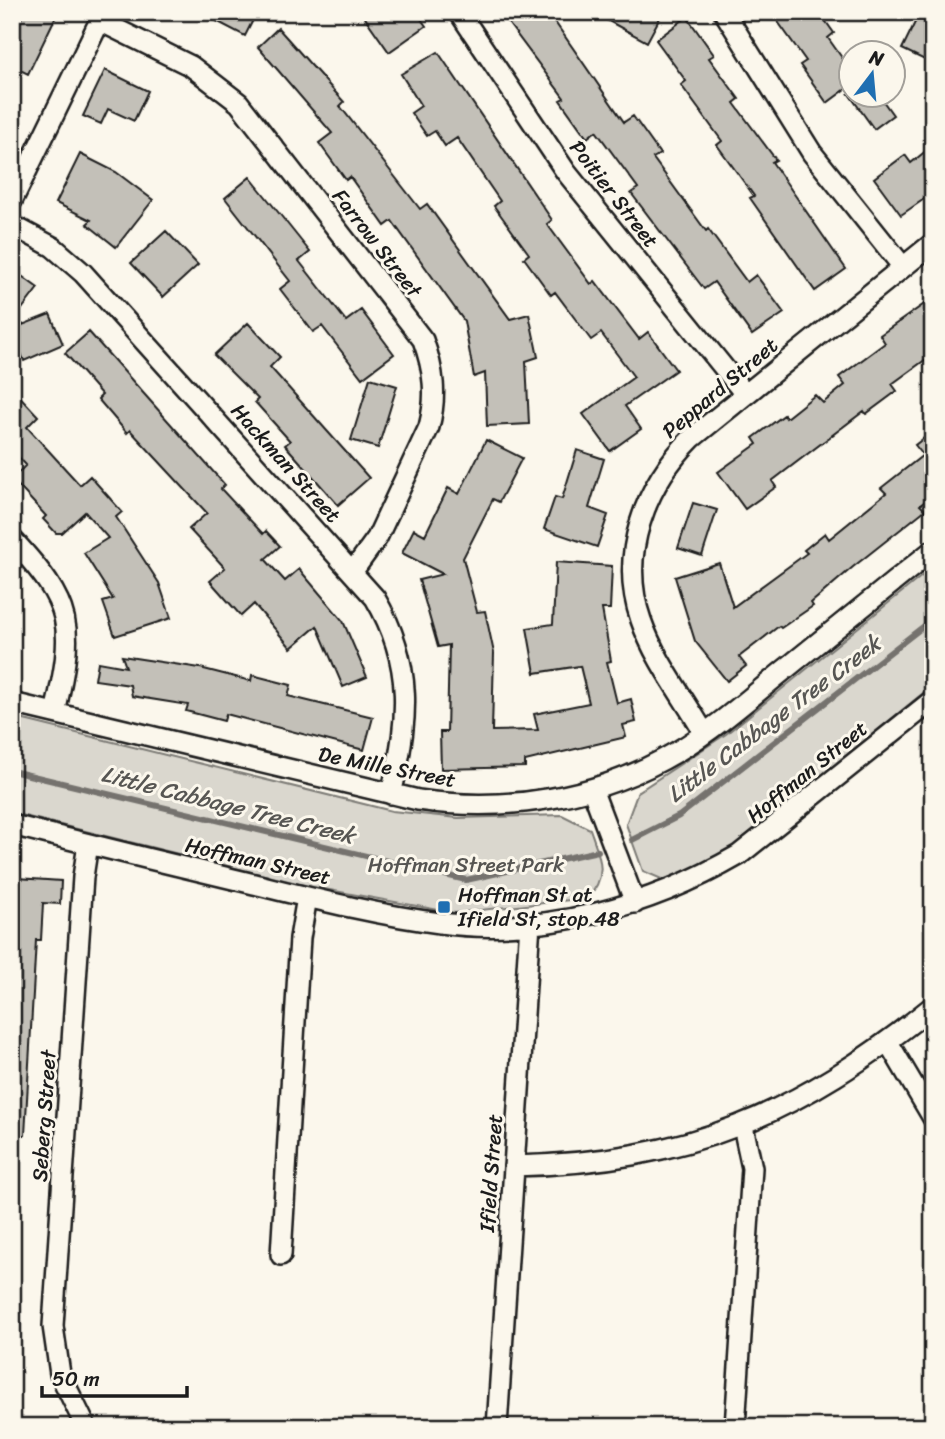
<svg xmlns="http://www.w3.org/2000/svg" width="945" height="1439" font-family="Sriracha,sans-serif">
<style>
.green{fill:#dad7ce;stroke:#7b7a75;stroke-width:2}
.lines{fill:none;stroke-linecap:round;stroke-linejoin:round}
.stream{stroke:#74726e;stroke-width:6}
.building{fill:#c3c0b8;stroke:#1c1c1c;stroke-width:2}
.minor-casing{stroke:#1c1c1c;stroke-width:24}
.minor{stroke:#fbf7ec;stroke-width:19}
.poi-dot{fill:#1f6fb2;stroke:#fbf7ec;stroke-width:2.5}
.labels{text-anchor:middle;dominant-baseline:central;stroke-width:6;stroke-linejoin:round;paint-order:stroke}
.street-label{font-size:21px;fill:#1c1c1c;stroke:#fbf7ec}
.park-label{font-size:21px;fill:#555451;stroke:#fbf7ec}
.poi-label{font-size:21px;fill:#1c1c1c;stroke:#fbf7ec;text-anchor:start}
.water-label{font-size:23px;font-style:italic;fill:#575653;stroke:#fbf7ec}
</style>
<rect width="100%" height="100%" fill="#fbf7ec"/>
<filter id="ink" filterUnits="userSpaceOnUse"><feTurbulence type="fractalNoise" baseFrequency=".0143" numOctaves="2"/><feDisplacementMap in="SourceGraphic" scale="14" xChannelSelector="R" yChannelSelector="G"/><feConvolveMatrix kernelMatrix="1 2 1 2 8 2 1 2 1" color-interpolation-filters="sRGB"/></filter>
<g filter="url(#ink)">
<path class="green" d="M 933,567 L 933,685 L 715,862 L 666,881 L 643,871 L 626,824 L 638,792 L 726,734 Z
M 12,717 L 392,811 L 458,818 L 562,815 L 590,829 C 599,855 610,876 587,898 L 455,913 L 313,887 L 12,813 Z"/>
<g class="lines">
<path class="stream" d="M 12,771 L 466,880 L 598,851
M 632,840 L 679,816 L 933,619"/>
</g>
<path class="building" d="M 24,12 L 58,12 L 28,74 L 12,66 L 12,36 Z
M 199,12 L 257,12 L 245,36 Z
M 361,12 L 416,12 L 426,26 L 389,52 Z
M 500,12 L 548,12 L 624,122 L 633,116 L 660,154 L 653,158 L 706,231 L 708,229 L 747,282 L 756,275 L 784,313 L 752,335 L 714,282 L 704,289 L 631,193 L 638,188 L 596,131 L 587,138 L 560,100 L 564,98 Z
M 592,12 L 663,12 L 647,42 Z
M 785,12 L 819,12 L 834,33 L 828,38 L 850,69 L 850,86 L 827,103 L 800,65 L 806,61 L 776,19 Z
M 920,12 L 933,12 L 933,64 L 902,49 Z
M 687,17 L 714,55 L 709,58 L 739,99 L 734,103 L 776,160 L 772,162 L 846,269 L 815,291 L 750,198 L 754,196 L 717,145 L 722,141 L 681,85 L 686,81 L 656,40 Z
M 278,28 L 344,102 L 340,106 L 420,209 L 427,204 L 510,319 L 529,314 L 538,357 L 526,361 L 529,424 L 487,426 L 485,373 L 474,377 L 464,321 L 392,221 L 385,226 L 350,177 L 346,180 L 319,143 L 332,133 L 258,47 Z
M 438,52 L 552,220 L 547,224 L 591,284 L 595,281 L 639,339 L 648,332 L 676,370 L 625,406 L 641,429 L 610,451 L 583,414 L 634,377 L 601,333 L 591,340 L 555,292 L 551,295 L 524,258 L 529,254 L 494,206 L 500,201 L 457,138 L 445,146 L 435,131 L 427,136 L 411,113 L 421,106 L 401,74 Z
M 105,70 L 148,91 L 134,121 L 108,109 L 101,124 L 83,116 Z
M 849,94 L 878,94 L 893,115 L 874,129 Z
M 933,145 L 933,193 L 901,215 L 874,178 L 905,155 L 911,163 Z
M 80,154 L 116,172 L 153,200 L 116,247 L 87,224 L 91,220 L 56,203 Z
M 250,177 L 310,252 L 299,261 L 346,321 L 361,310 L 394,354 L 362,378 L 322,326 L 313,332 L 280,289 L 290,281 L 225,198 Z
M 166,231 L 198,265 L 163,297 L 131,263 Z
M 12,269 L 38,288 L 12,322 Z
M 933,298 L 933,354 L 892,384 L 897,391 L 866,414 L 864,411 L 772,481 L 776,487 L 745,509 L 718,472 L 757,444 L 753,438 L 784,415 L 786,418 L 815,395 L 823,403 L 845,385 L 839,377 L 885,343 L 880,335 Z
M 50,314 L 63,344 L 24,361 L 12,329 Z
M 248,323 L 280,357 L 270,367 L 369,478 L 338,505 L 285,445 L 290,441 L 255,402 L 258,399 L 214,355 Z
M 89,332 L 225,485 L 221,489 L 263,534 L 266,531 L 280,546 L 265,559 L 285,581 L 299,569 L 343,621 L 367,677 L 343,687 L 317,626 L 291,648 L 254,604 L 241,616 L 210,581 L 225,568 L 189,529 L 207,513 L 130,430 L 127,433 L 98,399 L 102,395 L 65,353 Z
M 370,378 L 397,386 L 378,448 L 351,440 Z
M 12,388 L 38,416 L 27,427 L 80,485 L 90,476 L 122,512 L 116,517 L 159,583 L 171,618 L 115,636 L 103,602 L 113,599 L 84,553 L 108,538 L 85,512 L 62,533 L 56,533 L 43,519 L 46,516 L 12,479 L 26,465 L 12,450 Z
M 933,431 L 933,495 L 920,505 L 925,510 L 853,567 L 811,603 L 813,606 L 781,628 L 779,626 L 739,657 L 746,666 L 727,681 L 695,641 L 675,577 L 719,563 L 733,607 L 807,553 L 804,550 L 825,533 L 829,539 L 886,493 L 881,488 L 923,455 L 915,445 Z
M 486,440 L 522,458 L 499,502 L 493,499 L 463,558 L 477,612 L 485,611 L 494,653 L 492,731 L 538,730 L 534,714 L 589,703 L 580,666 L 535,673 L 527,628 L 553,624 L 556,562 L 612,566 L 610,609 L 602,609 L 611,661 L 607,662 L 617,703 L 631,699 L 636,722 L 623,725 L 626,737 L 525,761 L 525,767 L 441,769 L 440,732 L 447,732 L 449,645 L 438,647 L 419,580 L 443,574 L 402,553 L 414,529 L 425,535 L 448,488 L 459,494 Z
M 577,450 L 604,459 L 589,508 L 608,515 L 597,547 L 544,529 L 555,497 L 562,499 Z
M 693,503 L 717,510 L 702,556 L 678,548 Z
M 122,656 L 200,668 L 251,681 L 252,675 L 291,685 L 288,696 L 373,717 L 364,750 L 226,714 L 224,721 L 186,711 L 188,705 L 132,696 L 130,685 L 95,680 L 98,662 L 126,667 Z
M 17,878 L 61,881 L 60,904 L 43,903 L 41,940 L 36,940 L 25,1135 L 12,1135 L 12,885 L 17,885 Z"/>
<g class="lines">
<defs>
<path id="minor" d="M 459,12 L 566,172 L 745,394
M 724,12 L 812,153 L 903,267
M 100,21 L 191,66 L 239,103 L 423,340 C 434,370 437,396 429,427 L 377,538 L 353,571
M 12,201 L 104,12
M 12,225 L 53,247 L 83,273 L 375,598 C 414,664 409,722 391,794
M 12,539 C 74,606 75,625 55,713
M 12,703 L 418,800 C 508,813 600,798 678,751 C 718,727 753,695 788,667 C 836,628 885,589 933,550
M 704,733 C 683,696 655,661 641,620 C 618,555 645,485 692,438 L 933,243
M 592,789 L 635,903
M 12,825 C 93,845 173,865 254,884 C 315,899 377,915 440,923 C 543,937 651,906 739,855 L 933,700
M 888,1042 L 933,1118
M 514,1166 C 689,1162 798,1115 933,1006
M 281,1255 L 300,938 L 307,897
M 86,1427 L 60,1374 L 53,1326 L 83,877 L 88,844
M 497,1427 L 530,923
M 735,1427 L 752,1168 L 743,1126"/>
</defs>
<use href="#minor" class="minor-casing"/>
<use href="#minor" class="minor"/>
</g>
</g>
<rect class="poi-dot" x="437" y="900" width="14" height="14" rx="3.5"/>
<g class="labels">
<g class="street-label">
<text transform="translate(614 194) rotate(52)">Poitier Street</text>
<text transform="translate(377 243) rotate(52)">Farrow Street</text>
<text transform="translate(720 388) rotate(-40)">Peppard Street</text>
<text transform="translate(286 463) rotate(48)">Hackman Street</text>
<text transform="translate(387 767) rotate(11)">De Mille Street</text>
<text transform="translate(807 772) rotate(-39)">Hoffman Street</text>
<text transform="translate(258 861) rotate(13)">Hoffman Street</text>
<text transform="translate(44 1116) rotate(-86)">Seberg Street</text>
<text transform="translate(491 1173) rotate(-86)">Ifield Street</text>
</g>
<g class="park-label">
<text x="466" y="865">Hoffman Street Park</text>
</g>
<g class="poi-label">
<text x="458" y="895">Hoffman St at<tspan x="458" dy="24">Ifield St, stop 48</tspan></text>
</g>
<g class="water-label">
<text transform="translate(774 719) rotate(-37)">Little Cabbage Tree Creek</text>
<text transform="translate(228 805) rotate(14)">Little Cabbage Tree Creek</text>
</g>
</g>
<rect width="945" height="1439" fill="none" stroke="#fbf7ec" stroke-width="42"/>
<rect x="21" y="21" width="903" height="1397" fill="none" stroke="#1c1c1c" stroke-width="2.5" filter="url(#ink)"/>
<g transform="translate(872 74) rotate(16)"><circle r="33" fill="#fbf7ec" stroke="#a29f99" stroke-width="2"/>
<path d="M0-5L12 26L0 18L-12 26Z" fill="#1f6fb2"/>
<text y="-10" font-size="19" font-weight="bold" text-anchor="middle" fill="#1c1c1c">N</text>
</g>
<path d="M42 1386v10h145v-10" fill="none" stroke="#1c1c1c" stroke-width="3.5"/>
<text x="52" y="1386" font-size="21" fill="#1c1c1c" stroke="#fbf7ec" stroke-width="5" paint-order="stroke">50 m</text>
</svg>
